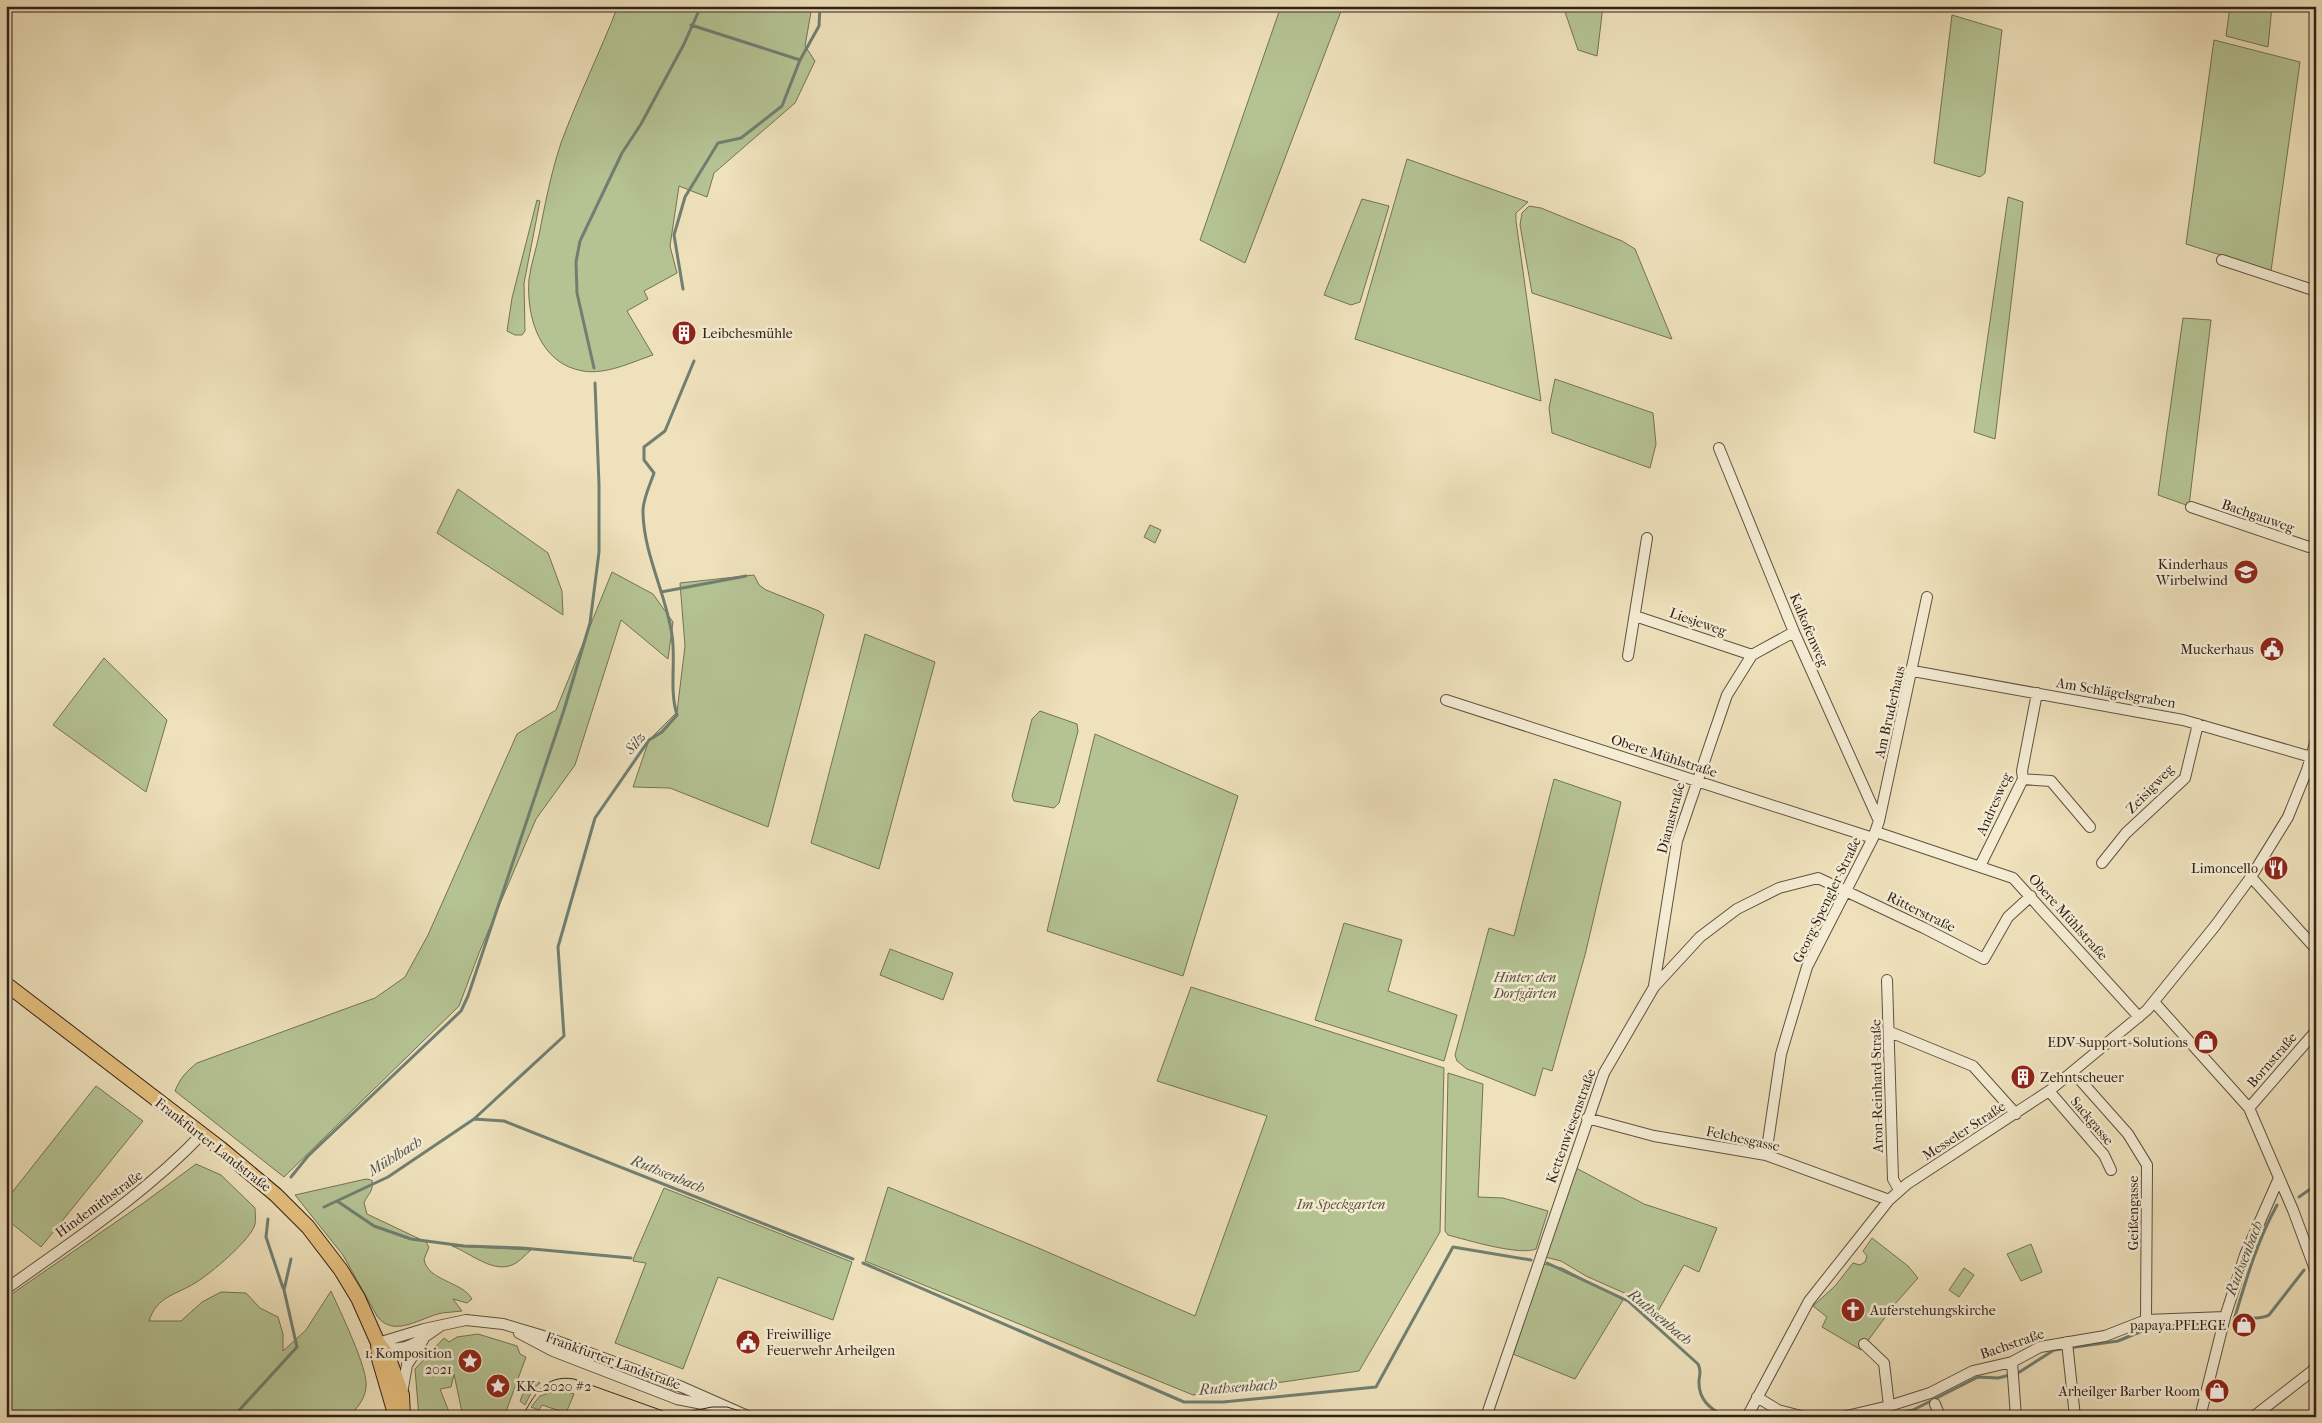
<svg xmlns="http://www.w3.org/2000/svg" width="2322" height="1423" font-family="'IM FELL French Canon',serif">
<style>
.green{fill:#b5c393;stroke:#737256}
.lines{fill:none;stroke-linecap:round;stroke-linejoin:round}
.stream{stroke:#707f72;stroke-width:3}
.minor-casing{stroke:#605142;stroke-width:12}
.major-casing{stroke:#31211a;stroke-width:16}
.minor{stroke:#f4ecd3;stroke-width:10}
.major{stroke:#e7c07e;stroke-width:14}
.tram{stroke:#31211a;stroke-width:1}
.labels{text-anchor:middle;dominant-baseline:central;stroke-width:5;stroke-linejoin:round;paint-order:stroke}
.poi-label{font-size:14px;fill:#31211a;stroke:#f4ecd3;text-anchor:end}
.street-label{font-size:14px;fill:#31211a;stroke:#f4ecd3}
.park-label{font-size:14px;font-style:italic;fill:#59523e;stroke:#f4ecd3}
.water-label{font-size:15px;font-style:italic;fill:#505046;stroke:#f4ecd3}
</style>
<rect width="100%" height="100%" fill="#eee1bb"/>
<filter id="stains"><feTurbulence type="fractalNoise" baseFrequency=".004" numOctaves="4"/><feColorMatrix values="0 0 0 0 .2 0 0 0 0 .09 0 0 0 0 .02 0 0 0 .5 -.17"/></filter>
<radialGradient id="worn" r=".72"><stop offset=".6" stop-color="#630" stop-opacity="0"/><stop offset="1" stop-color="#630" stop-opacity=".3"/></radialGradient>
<path class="green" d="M 618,6 L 812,6 L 805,46 L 815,61 L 795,103 L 714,173 L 707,197 L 679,186 L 670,246 L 677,273 L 644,291 L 648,299 L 627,311 L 653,355 C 632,362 606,375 583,371 C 540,364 526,317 529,279 C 531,264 536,250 539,235 C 545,204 551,173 561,143 C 578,97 600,52 618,6 Z
M 1281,6 L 1343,6 L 1245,263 L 1200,240 Z
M 1563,6 L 1603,6 L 1597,56 L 1578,50 Z
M 2230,6 L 2272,6 L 2268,47 L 2226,36 Z
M 1952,15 L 2002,30 L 1985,173 L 1980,177 L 1934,163 Z
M 2214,40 L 2300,62 L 2271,271 L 2186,244 Z
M 1407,159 L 1528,202 L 1516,213 L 1516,221 L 1541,401 L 1355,339 Z
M 2008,197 L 2023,202 L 1995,439 L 1974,432 Z
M 1362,199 L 1389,206 L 1360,302 L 1351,305 L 1324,295 Z
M 537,200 L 540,201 L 524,283 L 525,331 L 522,335 L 515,335 L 507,331 L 512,298 Z
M 1529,206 L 1541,208 L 1622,241 L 1635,249 L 1672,339 L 1532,293 L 1520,225 L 1522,213 Z
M 2183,318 L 2211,320 L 2189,506 L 2158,495 Z
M 1555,379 L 1653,413 L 1656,444 L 1650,468 L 1552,433 L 1549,408 Z
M 458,489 L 548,553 L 562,591 L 563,615 L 437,533 Z
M 1150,525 L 1161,530 L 1155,543 L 1144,537 Z
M 612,572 L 653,594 L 673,622 L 668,659 L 621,620 L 575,765 L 536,819 L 479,953 L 459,1006 L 284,1177 L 175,1091 C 180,1078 187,1071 197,1063 L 375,998 L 405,977 L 428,935 L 517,734 L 556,710 Z
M 754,575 L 759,585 L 766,590 L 819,611 L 824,615 L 768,827 L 670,788 L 633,787 L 649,740 L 677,712 L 685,646 L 680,583 Z
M 865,634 L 935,662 L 879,869 L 811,843 Z
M 104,658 L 167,720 L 146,792 L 53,725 Z
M 1040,711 L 1077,724 L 1078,731 L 1059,803 L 1054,808 L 1014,801 L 1012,796 L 1032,719 Z
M 1095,734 L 1238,796 L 1183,976 L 1047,931 Z
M 1554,779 L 1621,802 L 1585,955 L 1552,1071 L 1543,1068 L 1535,1096 L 1467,1069 L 1457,1061 L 1455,1055 L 1489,928 L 1514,936 Z
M 1344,923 L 1402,940 L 1388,991 L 1457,1015 L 1444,1061 L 1315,1020 Z
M 890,949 L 953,973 L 943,1000 L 880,975 Z
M 1191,987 L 1444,1068 L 1440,1232 L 1359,1371 L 1193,1395 L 865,1261 L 888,1187 L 1036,1247 L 1195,1316 L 1267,1116 L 1157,1081 Z
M 1448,1073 L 1483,1084 L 1478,1197 L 1503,1198 L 1548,1211 L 1536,1249 C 1520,1256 1467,1240 1448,1235 L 1445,1231 Z
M 96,1086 L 143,1121 L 41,1247 L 6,1219 L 6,1200 Z
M 196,1164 L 221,1175 L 255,1208 C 255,1213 256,1219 255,1224 C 252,1239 209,1275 195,1283 C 176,1295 157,1296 149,1321 L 181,1321 L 202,1302 L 221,1292 L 246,1293 L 260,1308 L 278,1317 L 283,1334 L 283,1351 L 306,1330 L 331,1291 C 339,1309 369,1370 366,1387 C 365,1399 357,1408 349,1417 L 6,1417 L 6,1298 L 142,1204 Z
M 1576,1168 L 1644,1204 L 1717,1228 L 1699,1272 L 1684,1265 L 1653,1320 L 1631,1296 L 1586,1276 L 1561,1261 L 1545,1257 Z
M 366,1179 L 372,1180 C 374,1192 368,1193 364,1203 L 367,1214 L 426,1242 L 429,1247 L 424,1259 C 427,1281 462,1281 472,1299 L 467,1303 L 453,1299 L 462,1311 C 455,1312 449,1312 442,1313 C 421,1317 394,1339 377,1316 L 343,1255 L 295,1195 Z
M 664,1188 L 852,1262 L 833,1320 L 718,1277 L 683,1369 L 615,1343 L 646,1263 L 633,1261 L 634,1257 Z
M 1872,1238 L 1908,1266 L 1918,1278 L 1895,1304 L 1861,1350 L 1822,1327 L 1827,1317 L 1813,1306 L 1835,1286 L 1853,1263 L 1860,1265 L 1865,1262 L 1867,1256 L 1863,1251 Z
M 2031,1244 L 2042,1272 L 2021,1281 L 2007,1254 Z
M 452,1246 L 531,1250 C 526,1254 522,1259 516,1263 C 495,1276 471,1253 452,1246 Z
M 1543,1264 L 1562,1268 L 1623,1300 L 1575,1379 L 1513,1354 Z
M 1964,1268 L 1974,1275 L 1959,1297 L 1949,1290 Z
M 478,1334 L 517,1346 L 520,1354 L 526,1357 L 504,1417 L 463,1417 L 454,1374 L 451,1387 L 440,1389 L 451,1417 L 419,1417 L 415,1369 L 444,1338 L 449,1342 L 457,1337 Z
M 549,1340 L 677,1388 L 675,1393 L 547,1345 Z
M 529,1379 L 540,1383 L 533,1389 L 525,1405 L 520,1401 Z
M 558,1390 L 574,1394 L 566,1413 L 542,1405 L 539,1410 L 531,1407 L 540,1396 Z"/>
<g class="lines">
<path class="stream" d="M 691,25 L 800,60
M 683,289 L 674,235 L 685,197 L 718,143 L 741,138 L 782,106 L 800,60 L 819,26 L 820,6
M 594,368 L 577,293 L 576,262 L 580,241 L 622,153 L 641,124 L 684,44 L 701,6
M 661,592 L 746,576
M 474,1119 L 504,1121 L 853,1259
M 291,1177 L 308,1156 L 461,1011 L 468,996 L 564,710 L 590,623 L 599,552 L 599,485 L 595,383
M 2299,1197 L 2316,1185
M 337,1201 L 374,1226 L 411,1239 L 464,1246 L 522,1248 L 631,1258
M 324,1207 L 388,1177 L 474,1119 L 564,1036 L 558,947 L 595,818 L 649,740 L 662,732 L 677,715 C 669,689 676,662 672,635 C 666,594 644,555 643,513 C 642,501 650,485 654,473 L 644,460 L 644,447 L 665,431 L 694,361
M 268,1219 L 266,1237 L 283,1288
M 2314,1253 L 2316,1251
M 863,1263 L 1184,1402 L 1223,1402 L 1376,1387 L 1453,1247 L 1531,1260
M 1547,1263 L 1628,1301 L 1698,1364 C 1701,1370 1700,1374 1699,1380 C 1698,1399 1709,1408 1725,1417
M 2234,1320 C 2246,1280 2257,1241 2277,1205
M 2234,1320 C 2246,1316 2259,1321 2269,1315 L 2304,1270
M 233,1417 L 297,1347 L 284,1290 L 291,1259
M 1877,1417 L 1913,1410 L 1978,1377 L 1998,1378 L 2018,1373 L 2054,1350 L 2118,1341 L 2147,1329 L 2214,1324"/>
<defs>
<path id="minor" d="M 2222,260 L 2316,291
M 1719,448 L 1794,632 L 1879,821
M 2191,507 L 2309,547 L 2316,544
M 1635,616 L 1752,655
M 1628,656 L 1647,538
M 1913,671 L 2183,720 L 2311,757
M 1446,700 L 1873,838
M 2307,770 L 2316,777
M 2023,779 L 2051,781 L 2090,827
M 1876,832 L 2013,878 L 2139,1017
M 2102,863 L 2126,833 L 2185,778 L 2198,724
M 1980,866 L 2023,779 L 2022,771 L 2037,693
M 2251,877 L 2316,949
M 1887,980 L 1893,1179 L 1899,1190
M 1654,986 L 1677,841 L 1727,695 L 1752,655 L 1794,632
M 2154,1002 L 2249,1108 L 2293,1210 L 2316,1272
M 1890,1032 L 1973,1066 L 2016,1114
M 2073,1072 L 2128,1134 L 2147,1165 L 2146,1320
M 2049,1091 L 2104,1155 L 2111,1170
M 2249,1108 L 2316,1031
M 1587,1118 L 1654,1136 L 1766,1155 L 1889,1200
M 1766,1155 L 1781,1054 L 1807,967 L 1873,838 L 1879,821 L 1927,597
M 6,1289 C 74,1240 144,1195 202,1134
M 519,1333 L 553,1351 L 677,1399 L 723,1408
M 2067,1342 L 2075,1417
M 378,1343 L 424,1329 L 466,1320 L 503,1324 L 540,1335 L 682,1387 L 750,1417
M 379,1343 C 404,1357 419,1340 439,1327
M 1864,1344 L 1884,1363 L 1889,1406
M 2012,1362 L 2016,1417
M 402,1393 L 407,1365 L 423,1340
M 1757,1397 L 1778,1410 L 1805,1417
M 1935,1404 L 1940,1417
M 1486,1417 L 1604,1073 L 1654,987 L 1700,937 L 1737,909 L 1779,888 L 1818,878 L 1924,928 L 1984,959 L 2008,917 L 2031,896
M 1747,1417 L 1809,1301 L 1889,1200 L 1907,1184 L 2049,1091 L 2147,1010 L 2215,926 L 2251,877 L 2288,817 L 2307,770 L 2316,740
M 1842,1417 L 1889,1406 L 1930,1393 L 1973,1371 L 2012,1362 L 2040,1347 L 2105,1336 L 2146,1320 L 2225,1317
M 2200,1417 L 2225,1317 L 2245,1255 L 2279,1178
M 2253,1417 L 2316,1368"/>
<path id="major" d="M 6,984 L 220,1148 L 276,1195 L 308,1227 L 341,1270 L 358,1298 L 378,1343 L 388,1356 L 402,1395 L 403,1417
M 378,1343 L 379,1359 L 396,1417"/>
</defs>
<use href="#minor" class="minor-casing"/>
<use href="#major" class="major-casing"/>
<use href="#minor" class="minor"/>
<use href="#major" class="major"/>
<path class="tram" d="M 522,1417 C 534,1395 545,1374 574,1379 L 666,1412 L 682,1413 L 712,1407 L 727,1407 L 759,1417"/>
</g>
<defs>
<symbol id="building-disc" viewBox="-11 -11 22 22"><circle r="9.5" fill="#8f2418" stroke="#f4ecd3"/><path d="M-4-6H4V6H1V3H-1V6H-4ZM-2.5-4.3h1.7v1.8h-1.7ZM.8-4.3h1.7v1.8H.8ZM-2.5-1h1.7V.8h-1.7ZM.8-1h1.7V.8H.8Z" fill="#fff"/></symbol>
<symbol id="school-disc" viewBox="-11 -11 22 22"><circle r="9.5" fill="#8f2418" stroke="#f4ecd3"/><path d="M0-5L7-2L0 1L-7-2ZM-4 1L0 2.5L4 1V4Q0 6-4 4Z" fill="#fff"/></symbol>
<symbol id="civic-disc" viewBox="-11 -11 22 22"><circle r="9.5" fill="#8f2418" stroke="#f4ecd3"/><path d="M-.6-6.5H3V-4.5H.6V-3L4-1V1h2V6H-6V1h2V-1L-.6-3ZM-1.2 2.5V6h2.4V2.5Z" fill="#fff"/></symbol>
<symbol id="restaurant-disc" viewBox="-11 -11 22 22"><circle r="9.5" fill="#8f2418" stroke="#f4ecd3"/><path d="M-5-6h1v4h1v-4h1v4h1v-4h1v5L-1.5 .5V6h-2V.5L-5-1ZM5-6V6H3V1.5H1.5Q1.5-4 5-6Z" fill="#fff"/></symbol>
<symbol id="shop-disc" viewBox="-11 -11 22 22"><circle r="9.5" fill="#8f2418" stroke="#f4ecd3"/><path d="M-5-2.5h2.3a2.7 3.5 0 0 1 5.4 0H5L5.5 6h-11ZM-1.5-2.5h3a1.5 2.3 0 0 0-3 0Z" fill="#fff"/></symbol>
<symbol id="church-disc" viewBox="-11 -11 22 22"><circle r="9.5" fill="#8f2418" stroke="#f4ecd3"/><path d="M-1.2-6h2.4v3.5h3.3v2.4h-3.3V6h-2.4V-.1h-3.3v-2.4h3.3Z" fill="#fff"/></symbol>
<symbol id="sight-disc" viewBox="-11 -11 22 22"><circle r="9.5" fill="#8f2418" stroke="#f4ecd3"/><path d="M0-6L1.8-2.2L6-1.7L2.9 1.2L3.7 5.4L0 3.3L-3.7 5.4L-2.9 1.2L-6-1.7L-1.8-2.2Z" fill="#fff"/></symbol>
</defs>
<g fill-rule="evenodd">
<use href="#building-disc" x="670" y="319" width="28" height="28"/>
<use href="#school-disc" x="2232" y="558" width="28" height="28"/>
<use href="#civic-disc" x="2258" y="635" width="28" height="28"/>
<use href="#restaurant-disc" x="2262" y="854" width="28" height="28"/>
<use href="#shop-disc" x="2192" y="1028" width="28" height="28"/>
<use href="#building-disc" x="2009" y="1063" width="28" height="28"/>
<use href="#church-disc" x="1839" y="1296" width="28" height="28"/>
<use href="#shop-disc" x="2230" y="1311" width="28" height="28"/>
<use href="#civic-disc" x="734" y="1328" width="28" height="28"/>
<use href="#sight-disc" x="456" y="1347" width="28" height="28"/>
<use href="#sight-disc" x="484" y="1372" width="28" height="28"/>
<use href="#shop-disc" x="2203" y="1377" width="28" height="28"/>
</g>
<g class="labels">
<g class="poi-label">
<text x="702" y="333" text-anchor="start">Leibchesmühle</text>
<text x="2228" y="564">Kinderhaus<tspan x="2228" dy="16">Wirbelwind</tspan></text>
<text x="2254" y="649">Muckerhaus</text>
<text x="2258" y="868">Limoncello</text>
<text x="2188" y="1042">EDV-Support+Solutions</text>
<text x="2040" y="1077" text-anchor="start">Zehntscheuer</text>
<text x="1870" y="1310" text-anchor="start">Auferstehungskirche</text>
<text x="2226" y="1325">papaya.PFLEGE</text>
<text x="766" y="1334" text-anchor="start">Freiwillige<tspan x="766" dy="16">Feuerwehr Arheilgen</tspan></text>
<text x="452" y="1353">1. Komposition<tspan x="452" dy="16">2021</tspan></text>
<text x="516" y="1386" text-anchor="start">KK_2020 #2</text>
<text x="2200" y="1391">Arheilger Barber Room</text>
</g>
<g class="street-label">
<text transform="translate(2258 516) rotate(19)">Bachgauweg</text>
<text transform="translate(1698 622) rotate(19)">Liesjeweg</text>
<text transform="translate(1809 630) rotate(67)">Kalkofenweg</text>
<text transform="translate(2116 693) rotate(10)">Am Schlägelsgraben</text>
<text transform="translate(1890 712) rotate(-77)">Am Bruderhaus</text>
<text transform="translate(1664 756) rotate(18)">Obere Mühlstraße</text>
<text transform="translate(2150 789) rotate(-46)">Zeisigweg</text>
<text transform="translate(1994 804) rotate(-66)">Andresweg</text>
<text transform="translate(1671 818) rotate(-75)">Dianastraße</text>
<text transform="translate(1827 900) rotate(-64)">Georg-Spengler-Straße</text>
<text transform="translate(1921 912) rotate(26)">Ritterstraße</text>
<text transform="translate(2068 917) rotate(48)">Obere Mühlstraße</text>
<text transform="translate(2272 1060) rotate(-49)">Bornstraße</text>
<text transform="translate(1877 1086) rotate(-91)">Aron-Reinhard-Straße</text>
<text transform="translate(2092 1121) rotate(50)">Sackgasse</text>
<text transform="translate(1571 1126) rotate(-70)">Kettenwiesenstraße</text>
<text transform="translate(1964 1131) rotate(-33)">Messeler Straße</text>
<text transform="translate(1743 1139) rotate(12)">Felchesgasse</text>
<text transform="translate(213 1145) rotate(38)">Frankfurter Landstraße</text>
<text transform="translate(99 1204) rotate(-36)">Hindemithstraße</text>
<text transform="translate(2133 1213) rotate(-90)">Geißengasse</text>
<text transform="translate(2012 1344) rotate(-19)">Bachstraße</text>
<text transform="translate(613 1361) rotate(20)">Frankfurter Landstraße</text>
</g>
<g class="park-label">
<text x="1525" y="977">Hinter den<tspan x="1525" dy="16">Dorfgärten</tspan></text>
<text x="1341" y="1204">Im Speckgarten</text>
</g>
<g class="water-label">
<text transform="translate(635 743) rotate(-51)">Silz</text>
<text transform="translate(395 1156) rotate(-32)">Mühlbach</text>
<text transform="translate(668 1174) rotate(22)">Ruthsenbach</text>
<text transform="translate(2244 1258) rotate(-69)">Ruthsenbach</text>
<text transform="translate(1660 1317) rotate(40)">Ruthsenbach</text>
<text transform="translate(1238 1387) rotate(-4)">Ruthsenbach</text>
</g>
</g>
<rect width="2322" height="1423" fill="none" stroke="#eee1bb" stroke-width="25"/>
<rect x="8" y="8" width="2307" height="1408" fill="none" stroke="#31211a" stroke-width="2.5"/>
<rect x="12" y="12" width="2297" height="1398" fill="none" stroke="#31211a"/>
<rect width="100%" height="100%" filter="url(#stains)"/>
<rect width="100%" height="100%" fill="url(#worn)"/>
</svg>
